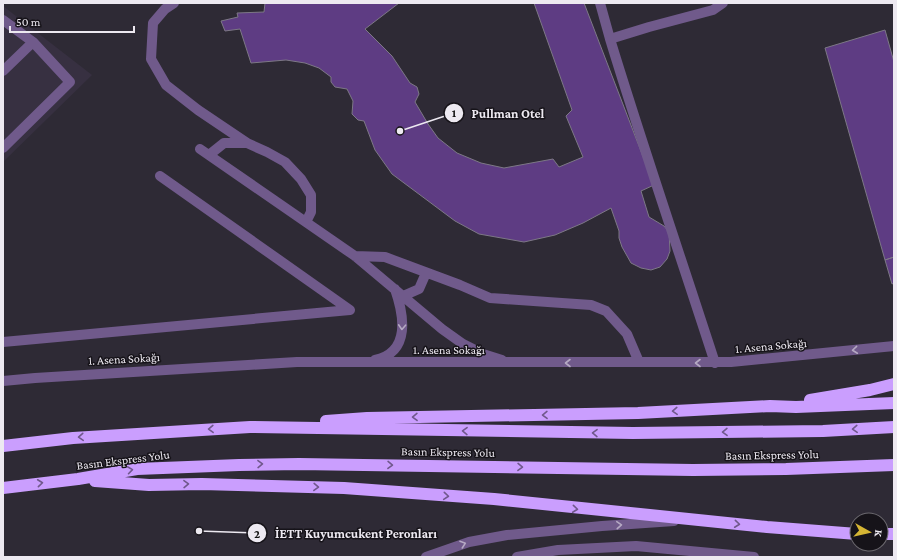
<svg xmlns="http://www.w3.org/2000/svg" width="897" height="560" font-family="'Crimson Pro',serif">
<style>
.built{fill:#373041}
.building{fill:#5e3c83;stroke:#7d7886}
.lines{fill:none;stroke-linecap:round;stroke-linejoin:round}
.minor{stroke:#705a8b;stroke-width:10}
.highway{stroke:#ca9efe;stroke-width:12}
.oneway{stroke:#b5a9c3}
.oneway2{stroke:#70588c}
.labels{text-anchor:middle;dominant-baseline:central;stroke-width:3;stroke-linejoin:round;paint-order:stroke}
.street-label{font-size:12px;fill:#ede9f1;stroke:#161319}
.leader{fill:none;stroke:#ede9f1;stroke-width:1.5}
.callout-dot{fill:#ede9f1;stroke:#161319;stroke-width:1.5}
.mark-label{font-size:12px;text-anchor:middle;font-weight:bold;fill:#111}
.callout-label{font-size:13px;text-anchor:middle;font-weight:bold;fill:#ede9f1;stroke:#161319;stroke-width:3;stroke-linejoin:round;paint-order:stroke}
</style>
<rect width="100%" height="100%" fill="#2e2a35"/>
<path class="built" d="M 3,6 L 92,75 L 3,162 Z"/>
<path class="building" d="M 265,3 L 399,3 L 365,29 L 392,56 L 410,83 L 417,87 L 419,94 L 415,102 L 428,124 L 438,138 L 457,153 L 481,163 L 504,168 L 553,159 L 559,167 L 583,157 L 566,116 L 572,110 L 534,3 L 584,3 L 654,185 L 641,191 L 649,217 L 664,226 L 669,232 L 670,251 L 667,259 L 660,267 L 651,270 L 641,268 L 631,263 L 622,247 L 619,238 L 619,231 L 611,208 L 583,223 L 555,235 L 524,242 L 479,234 L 455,221 L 392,174 L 375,150 L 364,121 L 358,120 L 352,114 L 353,101 L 347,89 L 335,87 L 331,82 L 331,77 L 319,68 L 305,63 L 286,60 L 251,63 L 240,29 L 225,31 L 221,21 L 238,17 L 237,13 L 264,12 Z
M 885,30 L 894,62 L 894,257 L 885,260 L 825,48 Z
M 894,257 L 894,283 L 892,284 L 885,260 Z"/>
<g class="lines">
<path class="minor" d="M 174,3 L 165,9 L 153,23 L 151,59 L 166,85 L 198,110 L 247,143
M 600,3 L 610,39 L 649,27 L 713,10 L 723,3
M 3,20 L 33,42 L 70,82 L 3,148
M 610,39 C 643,147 680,255 715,363
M 3,71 L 33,42
M 200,149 L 355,256 L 442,329 L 463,344 L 483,354 L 502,360
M 209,155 L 224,143 L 247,143 L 267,152 L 285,162 L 301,179 L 311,195 L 311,212 L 306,222
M 160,176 L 350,310
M 355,256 L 385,257 L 460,285 L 490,298 L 591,305 L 606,311 L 627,334 L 639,362
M 403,296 L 419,289 L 426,273
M 3,342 L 350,310
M 375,360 C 411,352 404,315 395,289
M 3,381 L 35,378 L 297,362 L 731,362 L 894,346
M 426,557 L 469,542 L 507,535 L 602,526 L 674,521
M 517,557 L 558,550 L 636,546 L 754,557"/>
<path class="highway" d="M 810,400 L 870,390 L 894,384
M 326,421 L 367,418 L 638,413 L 770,406 L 796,407 L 894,403
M 3,446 L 73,438 L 250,427 L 633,433 L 823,431 L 894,427
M 95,481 L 149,485 L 202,484 L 344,488 L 494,499 L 767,527 L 857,534
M 3,488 L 78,479 L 137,469 L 239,465 L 299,464 L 693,470 L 786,469 L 894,465
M 881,534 L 894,534"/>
</g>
<defs><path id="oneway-chevron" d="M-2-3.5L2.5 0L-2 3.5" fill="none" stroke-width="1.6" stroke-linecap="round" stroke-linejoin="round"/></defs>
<g class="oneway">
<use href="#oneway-chevron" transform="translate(402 327) rotate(93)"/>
<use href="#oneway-chevron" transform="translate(855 350) rotate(174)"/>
<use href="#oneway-chevron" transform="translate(568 363) rotate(180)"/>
<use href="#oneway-chevron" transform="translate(698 363) rotate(-180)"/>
<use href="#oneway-chevron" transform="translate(619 525) rotate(-4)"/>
<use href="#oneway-chevron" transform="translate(463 544) rotate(-19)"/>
</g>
<g class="oneway2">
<use href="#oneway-chevron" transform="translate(675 411) rotate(177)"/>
<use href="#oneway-chevron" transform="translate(545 415) rotate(179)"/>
<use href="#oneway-chevron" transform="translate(415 417) rotate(179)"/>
<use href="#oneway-chevron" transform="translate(211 429) rotate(178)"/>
<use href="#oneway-chevron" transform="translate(855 429) rotate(177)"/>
<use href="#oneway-chevron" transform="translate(465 431) rotate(-179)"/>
<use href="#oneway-chevron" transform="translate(725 432) rotate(179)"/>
<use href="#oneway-chevron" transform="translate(595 433) rotate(-179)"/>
<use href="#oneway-chevron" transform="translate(81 437) rotate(176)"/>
<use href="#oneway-chevron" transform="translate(260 464) rotate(-1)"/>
<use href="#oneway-chevron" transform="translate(390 465) rotate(1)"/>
<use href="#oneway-chevron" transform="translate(520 467) rotate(1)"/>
<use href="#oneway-chevron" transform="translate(130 470) rotate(-8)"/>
<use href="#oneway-chevron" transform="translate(40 483) rotate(-6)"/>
<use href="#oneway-chevron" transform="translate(186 484) rotate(-1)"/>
<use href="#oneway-chevron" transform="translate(316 487) rotate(2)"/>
<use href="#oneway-chevron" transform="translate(446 496) rotate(5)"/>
<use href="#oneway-chevron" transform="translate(575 509) rotate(6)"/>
<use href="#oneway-chevron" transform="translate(737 524) rotate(6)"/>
</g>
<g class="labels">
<g class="street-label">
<text transform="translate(771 346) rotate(-5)">1. Asena Sokağı</text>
<text x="449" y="350">1. Asena Sokağı</text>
<text transform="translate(124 359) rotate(-3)">1. Asena Sokağı</text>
<text transform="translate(448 452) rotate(1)">Basın Ekspress Yolu</text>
<text transform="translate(772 455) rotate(-1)">Basın Ekspress Yolu</text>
<text transform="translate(123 460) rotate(-7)">Basın Ekspress Yolu</text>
</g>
</g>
<path class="leader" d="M400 131L454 113M199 531L257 533"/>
<g class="callout-dot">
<circle cx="400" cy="131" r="4"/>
<circle cx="199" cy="531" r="4"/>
<circle cx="454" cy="113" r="10"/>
<circle cx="257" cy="533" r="10"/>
</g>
<g class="mark-label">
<text x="454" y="117">1</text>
<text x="257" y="538">2</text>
</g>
<g class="callout-label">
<text x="508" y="118">Pullman Otel</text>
<text x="356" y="538">İETT Kuyumcukent Peronları</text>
</g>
<rect width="897" height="560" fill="none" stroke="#ede9f1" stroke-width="8"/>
<g transform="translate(869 532) rotate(98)"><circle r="19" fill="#161319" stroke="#6c696f"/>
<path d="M0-3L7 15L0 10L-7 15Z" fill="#d5b534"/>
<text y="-6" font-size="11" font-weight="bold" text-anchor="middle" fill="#ede9f1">K</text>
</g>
<path d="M10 26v6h124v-6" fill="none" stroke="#ede9f1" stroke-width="2"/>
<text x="16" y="26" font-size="12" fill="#ede9f1" stroke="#161319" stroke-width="3" paint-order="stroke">50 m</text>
</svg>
